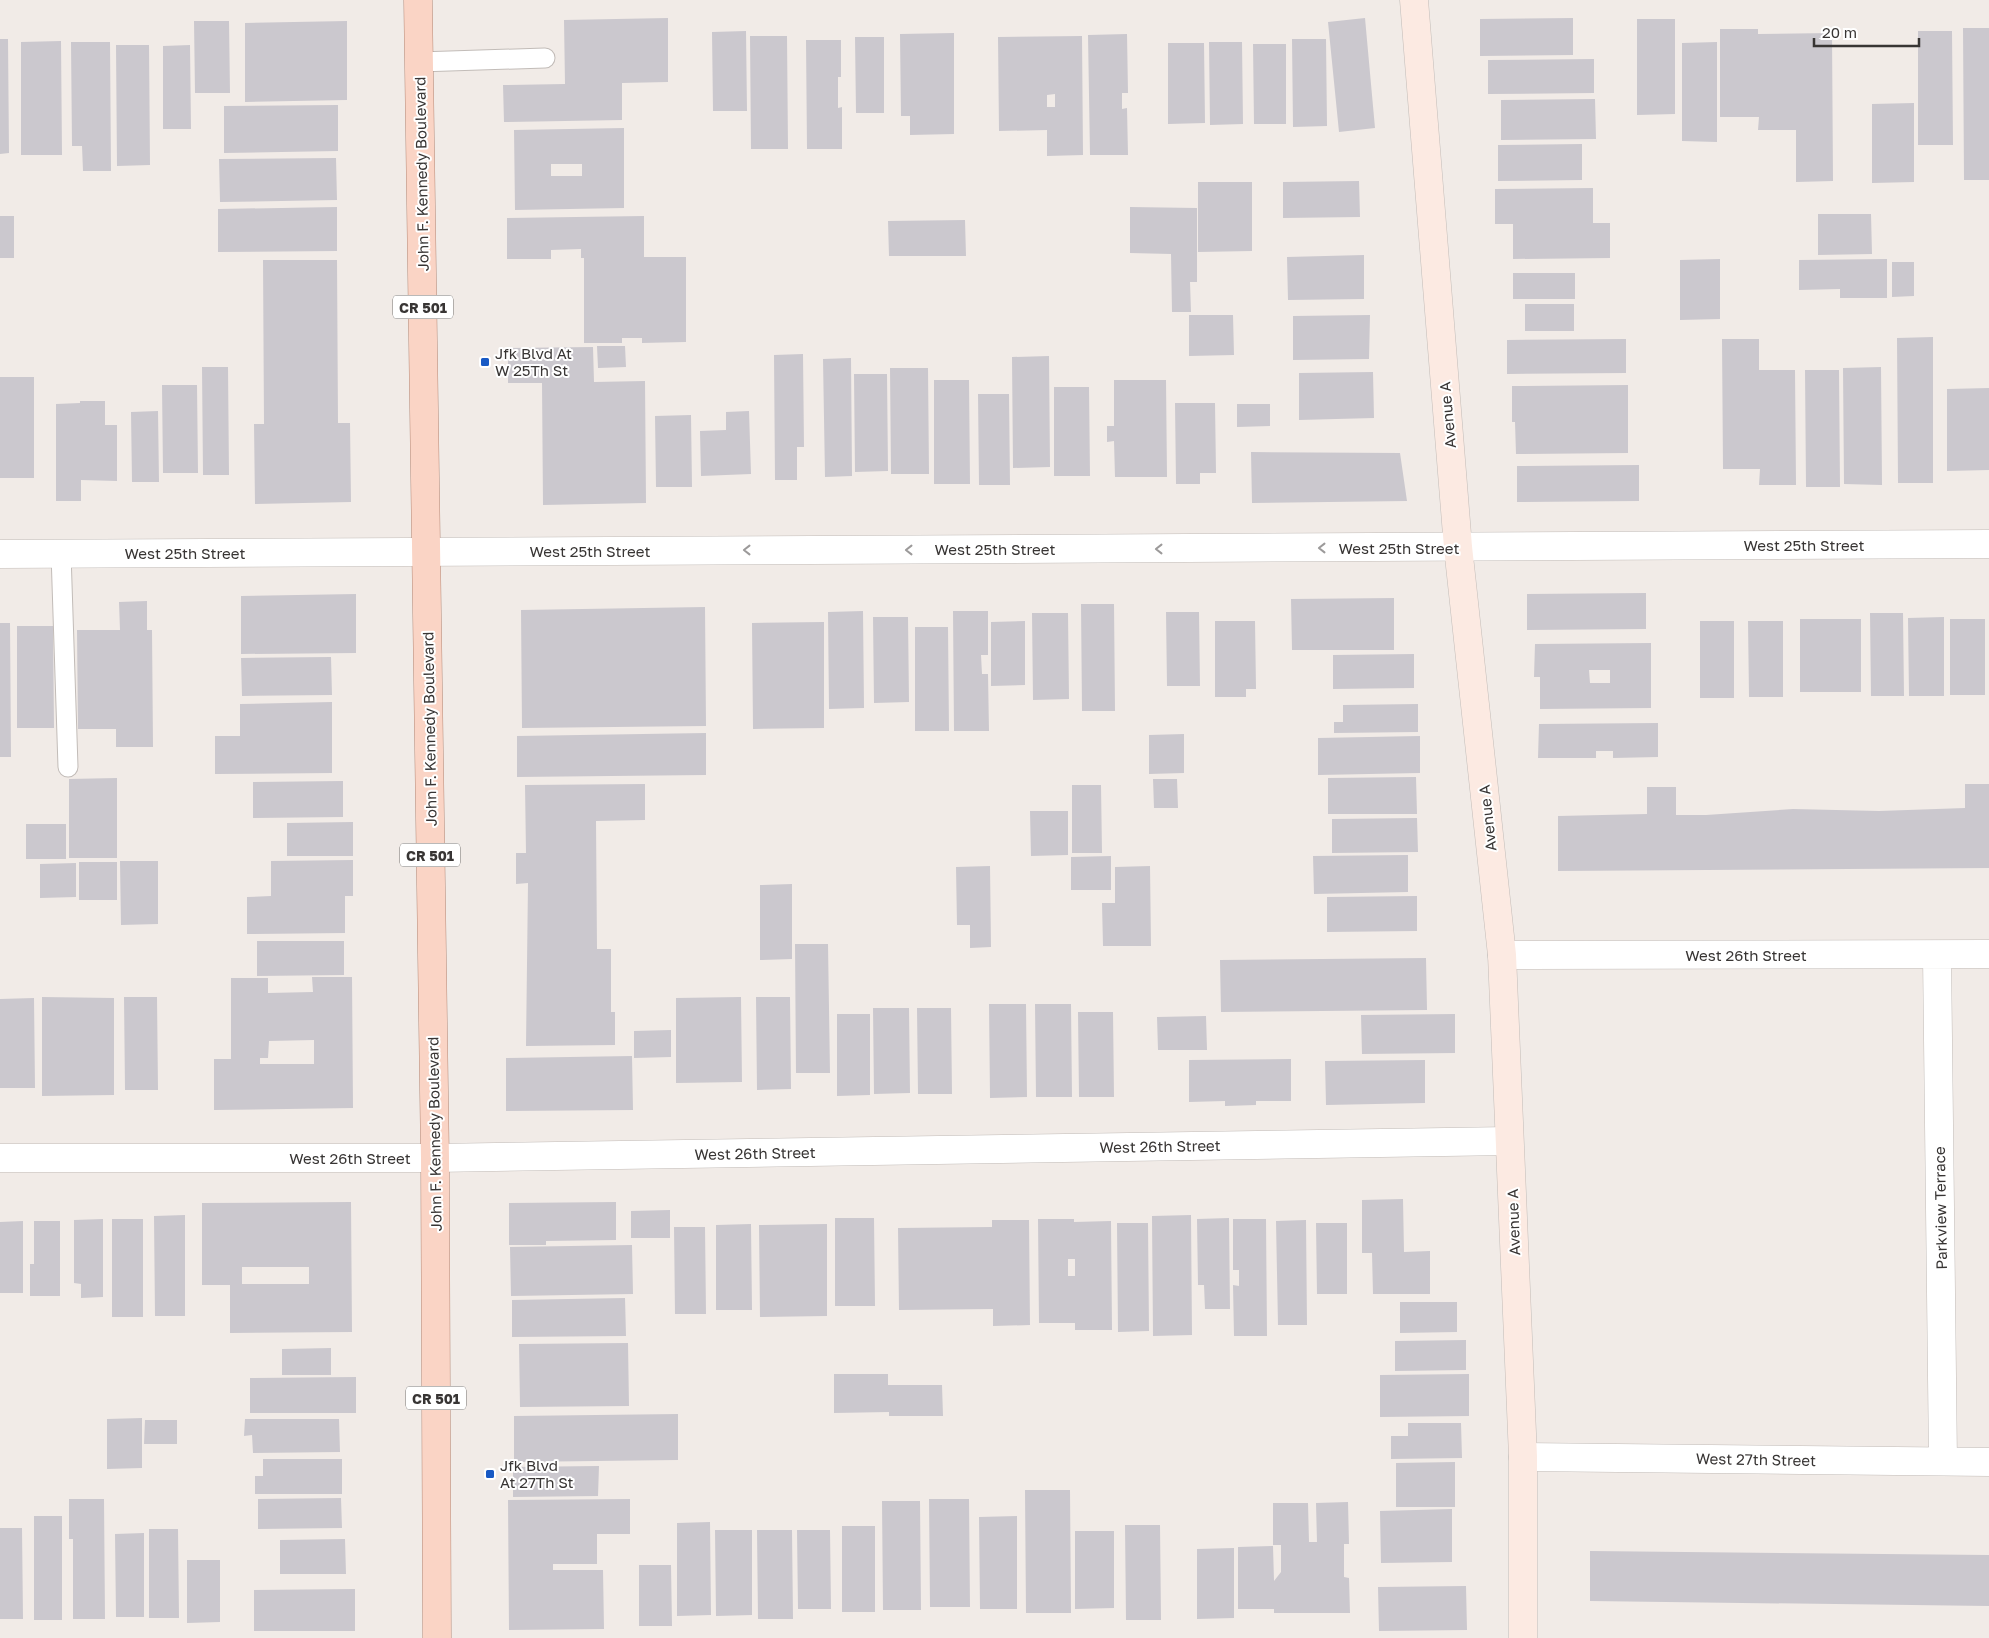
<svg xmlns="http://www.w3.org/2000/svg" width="1989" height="1638" font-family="'Golos Text',sans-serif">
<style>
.building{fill:#cbc8ce;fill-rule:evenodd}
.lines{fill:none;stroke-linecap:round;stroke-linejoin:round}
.lane-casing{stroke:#c2bcb8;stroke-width:21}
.street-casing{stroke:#c2bcb8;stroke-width:29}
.secondary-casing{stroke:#c2bcb8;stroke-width:29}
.primary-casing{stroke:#b48a79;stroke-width:29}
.lane{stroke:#fff;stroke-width:19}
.street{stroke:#fff;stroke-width:28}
.secondary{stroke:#fceae2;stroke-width:28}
.primary{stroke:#fad4c5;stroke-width:28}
.oneway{stroke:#9c9a9a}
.poi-dot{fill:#1859c4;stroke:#fff;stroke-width:2}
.labels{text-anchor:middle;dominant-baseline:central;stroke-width:4;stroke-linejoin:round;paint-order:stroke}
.shield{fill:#fff;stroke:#747271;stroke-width:1}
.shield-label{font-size:14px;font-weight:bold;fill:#383534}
.street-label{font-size:15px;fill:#383534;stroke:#fff}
.poi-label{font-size:15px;fill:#383534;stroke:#fff;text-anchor:start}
</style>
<rect width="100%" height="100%" fill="#f1ebe7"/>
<path class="building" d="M 668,18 L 668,82 L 622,83 L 622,120 L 504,122 L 503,85 L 565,84 L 564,20 Z
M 1365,18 L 1375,128 L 1339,132 L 1328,22 Z
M 1573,18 L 1573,55 L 1480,56 L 1480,19 Z
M 1637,19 L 1675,19 L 1675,114 L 1637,115 Z
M 194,21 L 229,21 L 230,93 L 195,93 Z
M 347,21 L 347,100 L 245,102 L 245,23 Z
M 1963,28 L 1989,28 L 1989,180 L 1964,180 Z
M 1720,29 L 1758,29 L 1758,34 L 1832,33 L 1833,181 L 1796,182 L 1796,130 L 1758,130 L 1759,117 L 1720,117 Z
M 746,31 L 747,111 L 713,111 L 712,32 Z
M 1918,31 L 1952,31 L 1953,145 L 1918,145 Z
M 954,33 L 954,134 L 910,135 L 910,116 L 901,116 L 900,34 Z
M 1127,34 L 1128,93 L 1122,93 L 1122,109 L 1127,108 L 1128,155 L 1090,155 L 1088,35 Z
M 750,36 L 787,36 L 788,149 L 751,149 Z
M 1082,36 L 1083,155 L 1047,156 L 1047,130 L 999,131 L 998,37 ZM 1055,94 L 1055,107 L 1047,107 L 1047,95 Z
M 855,37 L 884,37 L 884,113 L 856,113 Z
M 0,39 L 8,39 L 9,153 L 0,154 Z
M 1292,39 L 1326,39 L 1327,126 L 1293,127 Z
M 806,40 L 841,40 L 841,77 L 838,77 L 838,108 L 842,107 L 842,149 L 807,149 Z
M 61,41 L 62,155 L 21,155 L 21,42 Z
M 71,42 L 110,42 L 111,171 L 83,171 L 82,146 L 72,146 Z
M 1209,42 L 1242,42 L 1243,124 L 1210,125 Z
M 1717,42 L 1717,142 L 1682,141 L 1682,43 Z
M 1168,43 L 1204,43 L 1205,123 L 1168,124 Z
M 1253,44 L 1286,44 L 1286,124 L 1254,124 Z
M 116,45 L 149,45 L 150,165 L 117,166 Z
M 190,45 L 191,129 L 163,129 L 163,46 Z
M 1594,59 L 1594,93 L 1488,94 L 1488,60 Z
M 1595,99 L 1596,139 L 1501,140 L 1501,100 Z
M 1914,103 L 1914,182 L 1872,183 L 1872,104 Z
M 338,105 L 338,151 L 224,153 L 224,106 Z
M 624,128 L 624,208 L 515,210 L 514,130 ZM 551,164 L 582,164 L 582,176 L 551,176 Z
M 1582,144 L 1582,180 L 1498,181 L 1498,145 Z
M 336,158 L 337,200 L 220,202 L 219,159 Z
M 1359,181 L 1360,217 L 1283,218 L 1283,182 Z
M 1198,182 L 1252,182 L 1252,251 L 1198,252 Z
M 1593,188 L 1593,223 L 1610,223 L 1610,258 L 1513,259 L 1513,224 L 1495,224 L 1495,189 Z
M 337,207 L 337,251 L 218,252 L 218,209 Z
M 1130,207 L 1197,208 L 1197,282 L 1190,282 L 1191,312 L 1172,312 L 1171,254 L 1130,253 Z
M 1818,214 L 1871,214 L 1872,254 L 1818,255 Z
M 0,216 L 14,216 L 14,258 L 0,258 Z
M 644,216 L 644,257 L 686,257 L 686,342 L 642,343 L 642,338 L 622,338 L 622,343 L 584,343 L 584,258 L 581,258 L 581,249 L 551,250 L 551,259 L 507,259 L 507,218 Z
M 965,220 L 966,256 L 889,256 L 888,221 Z
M 1364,255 L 1364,299 L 1288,300 L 1287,257 Z
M 1720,259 L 1720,319 L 1680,320 L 1680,260 Z
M 1887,259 L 1887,298 L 1840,298 L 1840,289 L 1799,290 L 1799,260 Z
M 263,260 L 337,260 L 338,423 L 350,423 L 351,502 L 255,504 L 254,424 L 264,424 Z
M 1892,262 L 1914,262 L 1914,296 L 1892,297 Z
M 1513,273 L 1575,273 L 1575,299 L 1513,299 Z
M 1525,304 L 1574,304 L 1574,331 L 1525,331 Z
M 1189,315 L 1233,315 L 1234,355 L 1189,356 Z
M 1370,315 L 1369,359 L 1293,360 L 1293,316 Z
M 1933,337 L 1933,483 L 1898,483 L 1897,338 Z
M 1626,339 L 1626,373 L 1507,374 L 1507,340 Z
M 1722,339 L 1759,339 L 1759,370 L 1795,370 L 1796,485 L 1759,485 L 1760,469 L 1723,469 Z
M 597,346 L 625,346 L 626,367 L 598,368 Z
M 593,347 L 594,382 L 645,381 L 646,503 L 543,505 L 542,383 L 508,383 L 508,348 Z
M 803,354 L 804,447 L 797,447 L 797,480 L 775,480 L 774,355 Z
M 1049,356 L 1050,467 L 1013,468 L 1012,357 Z
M 851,358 L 852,476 L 825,477 L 823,359 Z
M 202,367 L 228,367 L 229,475 L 203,475 Z
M 1881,367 L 1882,485 L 1844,484 L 1843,368 Z
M 890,368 L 928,368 L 929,474 L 891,474 Z
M 1805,370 L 1839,370 L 1840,487 L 1806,487 Z
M 1373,372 L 1374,418 L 1299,420 L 1299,373 Z
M 854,374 L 887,374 L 888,471 L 855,472 Z
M 0,377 L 34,377 L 34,478 L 0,478 Z
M 934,380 L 969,380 L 970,484 L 934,484 Z
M 1114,380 L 1166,380 L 1167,477 L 1115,477 L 1114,441 L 1107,442 L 1107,426 L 1114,426 Z
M 162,385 L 197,385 L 198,473 L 163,473 Z
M 1628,385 L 1628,453 L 1516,454 L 1515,422 L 1512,422 L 1512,386 Z
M 1054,387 L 1089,387 L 1090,476 L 1054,476 Z
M 1989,388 L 1989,470 L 1947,471 L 1947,389 Z
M 978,394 L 1009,394 L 1010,485 L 979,485 Z
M 80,401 L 105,401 L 105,425 L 117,425 L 117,481 L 81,480 L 81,501 L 56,501 L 56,404 L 80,403 Z
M 1175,403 L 1215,403 L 1216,473 L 1200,473 L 1200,484 L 1176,484 Z
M 1237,404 L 1270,404 L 1270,426 L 1237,427 Z
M 158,411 L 159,482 L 132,482 L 131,412 Z
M 749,411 L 751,474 L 701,476 L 700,431 L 726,430 L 726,412 Z
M 691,415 L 692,487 L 656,487 L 655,416 Z
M 1251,452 L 1400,453 L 1407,501 L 1252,503 Z
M 1639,465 L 1639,501 L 1517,502 L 1517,466 Z
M 1646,593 L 1646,629 L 1527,630 L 1527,594 Z
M 356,594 L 356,653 L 241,654 L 241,596 Z
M 1394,598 L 1394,650 L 1292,650 L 1291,599 Z
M 147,601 L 147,630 L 152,630 L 153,747 L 116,747 L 116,729 L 78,729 L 77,630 L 120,630 L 119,602 Z
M 1081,604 L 1114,604 L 1115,711 L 1082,711 Z
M 705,607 L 706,726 L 522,728 L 521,610 Z
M 863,611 L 864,708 L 829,709 L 828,612 Z
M 953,611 L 988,611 L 988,655 L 981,655 L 982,674 L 988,674 L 989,731 L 954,731 Z
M 1166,612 L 1199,612 L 1200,686 L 1167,686 Z
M 1032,613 L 1068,613 L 1069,699 L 1033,700 Z
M 1870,613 L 1903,613 L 1904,696 L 1871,696 Z
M 873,617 L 908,617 L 909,702 L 874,703 Z
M 1944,617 L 1944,696 L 1909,696 L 1908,618 Z
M 1800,619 L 1861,619 L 1861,692 L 1800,692 Z
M 1950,619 L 1985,619 L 1985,695 L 1950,695 Z
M 1025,621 L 1025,685 L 991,686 L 991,622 Z
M 1215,621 L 1255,621 L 1256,689 L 1246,689 L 1246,697 L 1215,697 Z
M 1700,621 L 1734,621 L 1734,698 L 1700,698 Z
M 1748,621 L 1783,621 L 1783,697 L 1749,697 Z
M 824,622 L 824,728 L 753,729 L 752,623 Z
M 0,623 L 10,623 L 11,757 L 0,757 Z
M 17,626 L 53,626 L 54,728 L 17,728 Z
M 915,627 L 948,627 L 949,731 L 915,731 Z
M 1651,643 L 1651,708 L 1540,709 L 1540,677 L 1534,677 L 1535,644 ZM 1589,670 L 1610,670 L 1610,683 L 1590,683 Z
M 1414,654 L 1414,688 L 1333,689 L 1333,655 Z
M 331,657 L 332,695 L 242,696 L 241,658 Z
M 332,702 L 332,773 L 215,774 L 215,736 L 240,736 L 240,704 Z
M 1418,704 L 1418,732 L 1334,733 L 1334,722 L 1343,722 L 1343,705 Z
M 1658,723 L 1658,757 L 1613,758 L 1613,751 L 1596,751 L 1596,758 L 1538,758 L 1539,724 Z
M 706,733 L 706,775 L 517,777 L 517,736 Z
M 1184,734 L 1184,773 L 1149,774 L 1149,735 Z
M 1420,736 L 1420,773 L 1318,775 L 1318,738 Z
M 1416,777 L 1417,814 L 1328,814 L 1328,778 Z
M 117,778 L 117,858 L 69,858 L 69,779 Z
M 1153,779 L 1177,779 L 1178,808 L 1154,808 Z
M 343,781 L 343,817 L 253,818 L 253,782 Z
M 645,784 L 645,820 L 596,821 L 597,949 L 611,949 L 611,1012 L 615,1012 L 615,1045 L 526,1046 L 528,883 L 516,884 L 516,853 L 526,853 L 525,785 Z
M 1965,784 L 1989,784 L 1989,868 L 1558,871 L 1558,816 L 1647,814 L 1647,787 L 1676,787 L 1676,815 L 1706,815 L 1793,809 L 1879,811 L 1965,808 Z
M 1072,785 L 1101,785 L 1102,853 L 1072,853 Z
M 1030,811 L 1068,811 L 1068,855 L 1031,856 Z
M 1417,818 L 1418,852 L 1332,853 L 1332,819 Z
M 353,822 L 353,856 L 287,856 L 287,823 Z
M 26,824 L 66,824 L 66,859 L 26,859 Z
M 1408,855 L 1408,892 L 1314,894 L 1313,856 Z
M 1111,856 L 1111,890 L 1071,890 L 1071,857 Z
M 353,860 L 353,896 L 345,896 L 345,933 L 247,934 L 247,897 L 271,896 L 271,861 Z
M 120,861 L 158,861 L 158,924 L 121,925 Z
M 79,862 L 117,862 L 117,900 L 79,900 Z
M 76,863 L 76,897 L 40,898 L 40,864 Z
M 990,866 L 991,947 L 970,948 L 970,925 L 957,925 L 956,867 Z
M 1150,866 L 1151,946 L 1103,946 L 1102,903 L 1115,903 L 1115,867 Z
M 792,884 L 792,959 L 760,960 L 760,885 Z
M 1417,896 L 1417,931 L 1327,932 L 1327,897 Z
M 257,941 L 344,941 L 344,975 L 257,976 Z
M 795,944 L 828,944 L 830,1073 L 796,1073 Z
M 1426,958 L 1427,1010 L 1221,1012 L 1220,960 Z
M 312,977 L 352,977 L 353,1108 L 214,1110 L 214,1059 L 231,1059 L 231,978 L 268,978 L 268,993 L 313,992 ZM 314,1040 L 314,1064 L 260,1064 L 260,1058 L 268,1058 L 269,1041 Z
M 42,997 L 114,998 L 114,1095 L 42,1096 Z
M 124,997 L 157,997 L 158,1090 L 125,1090 Z
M 741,997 L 742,1082 L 676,1083 L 676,998 Z
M 756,997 L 790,997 L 791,1089 L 757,1090 Z
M 34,998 L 35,1088 L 0,1088 L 0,999 Z
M 989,1004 L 1026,1004 L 1027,1097 L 990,1098 Z
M 1035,1004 L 1071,1004 L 1072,1097 L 1036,1097 Z
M 873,1008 L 909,1008 L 910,1093 L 874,1094 Z
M 917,1008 L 951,1008 L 952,1094 L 918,1094 Z
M 1078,1012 L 1113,1012 L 1114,1097 L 1079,1097 Z
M 837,1014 L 870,1014 L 870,1095 L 837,1096 Z
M 1455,1014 L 1455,1053 L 1362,1054 L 1361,1015 Z
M 1206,1016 L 1207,1050 L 1158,1050 L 1157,1017 Z
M 671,1030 L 671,1057 L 634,1058 L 634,1031 Z
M 632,1056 L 633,1110 L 506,1111 L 506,1058 Z
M 1291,1059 L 1291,1101 L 1256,1101 L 1256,1105 L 1225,1106 L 1225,1101 L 1189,1102 L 1189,1060 Z
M 1425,1060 L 1425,1103 L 1326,1105 L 1325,1061 Z
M 1403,1199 L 1404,1252 L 1430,1251 L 1430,1294 L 1373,1294 L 1372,1253 L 1362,1253 L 1362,1200 Z
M 351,1202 L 352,1332 L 230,1333 L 230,1285 L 202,1285 L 202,1203 ZM 242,1267 L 309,1267 L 309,1284 L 242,1284 Z
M 616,1202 L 616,1240 L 546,1241 L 546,1245 L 509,1245 L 509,1203 Z
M 670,1210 L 670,1238 L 631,1238 L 631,1211 Z
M 185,1215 L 185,1316 L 155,1316 L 154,1216 Z
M 1191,1215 L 1192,1335 L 1153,1336 L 1152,1216 Z
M 835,1218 L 874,1218 L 875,1306 L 835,1306 Z
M 1229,1218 L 1230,1309 L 1205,1309 L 1204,1285 L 1198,1285 L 1197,1219 Z
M 103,1219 L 103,1297 L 81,1298 L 81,1284 L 74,1283 L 74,1220 Z
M 112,1219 L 143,1219 L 143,1317 L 112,1317 Z
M 1038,1219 L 1074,1219 L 1074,1222 L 1111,1221 L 1112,1330 L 1075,1330 L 1075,1323 L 1039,1323 ZM 1068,1259 L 1075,1259 L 1075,1276 L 1068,1276 Z
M 1233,1219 L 1266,1219 L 1267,1336 L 1234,1336 L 1233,1285 L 1239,1286 L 1239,1270 L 1233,1270 Z
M 992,1220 L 1029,1220 L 1030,1325 L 993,1326 L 993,1309 L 899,1310 L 898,1228 L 992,1227 Z
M 1306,1220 L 1307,1325 L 1278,1325 L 1276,1221 Z
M 23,1221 L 23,1293 L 0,1293 L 0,1222 Z
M 34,1221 L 60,1221 L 60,1296 L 30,1296 L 30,1264 L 34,1264 Z
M 1117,1223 L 1148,1223 L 1149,1331 L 1118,1332 Z
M 1316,1223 L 1347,1223 L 1347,1294 L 1317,1294 Z
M 751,1224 L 752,1310 L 716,1310 L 716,1225 Z
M 827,1224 L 827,1316 L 760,1317 L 759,1225 Z
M 674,1227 L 705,1227 L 706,1314 L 675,1314 Z
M 632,1245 L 633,1294 L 511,1296 L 510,1247 Z
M 625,1298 L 626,1336 L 512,1337 L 512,1300 Z
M 1400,1302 L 1457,1302 L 1457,1332 L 1400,1333 Z
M 1466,1340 L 1466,1370 L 1395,1371 L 1395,1341 Z
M 628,1343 L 629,1406 L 520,1407 L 519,1344 Z
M 331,1348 L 331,1375 L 282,1375 L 282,1349 Z
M 834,1374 L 888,1374 L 888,1385 L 942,1385 L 943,1416 L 889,1416 L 889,1412 L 834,1413 Z
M 1469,1374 L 1469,1416 L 1380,1417 L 1380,1375 Z
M 356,1377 L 356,1413 L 250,1413 L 250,1378 Z
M 678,1414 L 678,1460 L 514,1462 L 514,1416 Z
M 142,1418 L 142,1468 L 107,1469 L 107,1419 Z
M 245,1419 L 339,1419 L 340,1452 L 253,1453 L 252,1435 L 244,1436 Z
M 145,1420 L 177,1420 L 177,1444 L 144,1444 Z
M 1408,1423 L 1461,1423 L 1462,1458 L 1391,1459 L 1391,1436 L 1408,1436 Z
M 263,1459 L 342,1459 L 342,1494 L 255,1494 L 255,1476 L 263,1476 Z
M 1455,1462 L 1455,1507 L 1396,1507 L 1396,1463 Z
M 599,1466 L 598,1496 L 513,1497 L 513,1467 Z
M 1025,1490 L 1070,1490 L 1071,1613 L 1026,1613 Z
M 341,1498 L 342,1528 L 258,1529 L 258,1499 Z
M 69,1499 L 104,1499 L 105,1619 L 73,1619 L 73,1539 L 69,1539 Z
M 630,1499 L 630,1534 L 597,1534 L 597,1564 L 553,1564 L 553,1570 L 603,1570 L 604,1629 L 509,1630 L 508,1500 Z
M 929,1499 L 969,1499 L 970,1607 L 930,1607 Z
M 882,1501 L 920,1501 L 921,1610 L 883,1610 Z
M 1348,1502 L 1349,1544 L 1344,1544 L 1344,1577 L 1349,1578 L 1350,1613 L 1274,1613 L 1274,1609 L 1238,1609 L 1238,1547 L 1273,1546 L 1274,1581 L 1281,1572 L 1281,1545 L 1273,1545 L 1273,1503 L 1308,1503 L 1309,1542 L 1317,1542 L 1316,1503 Z
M 1452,1509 L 1452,1562 L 1381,1563 L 1380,1511 Z
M 34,1516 L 62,1516 L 62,1620 L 34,1620 Z
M 1017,1516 L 1017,1609 L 980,1609 L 979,1517 Z
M 710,1522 L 711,1615 L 677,1616 L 677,1523 Z
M 1125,1525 L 1160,1525 L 1161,1620 L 1126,1620 Z
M 842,1526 L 875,1526 L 875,1612 L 842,1612 Z
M 0,1528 L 22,1528 L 23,1619 L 0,1619 Z
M 149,1529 L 178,1529 L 179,1618 L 149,1618 Z
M 715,1530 L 752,1530 L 752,1615 L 716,1616 Z
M 757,1530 L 792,1530 L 793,1619 L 758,1619 Z
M 797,1530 L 830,1530 L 831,1609 L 798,1609 Z
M 1075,1531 L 1114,1531 L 1114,1608 L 1075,1609 Z
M 144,1533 L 144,1617 L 116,1617 L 115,1534 Z
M 345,1539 L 346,1574 L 280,1574 L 280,1540 Z
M 1234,1548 L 1234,1618 L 1197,1619 L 1197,1549 Z
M 1590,1551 L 1989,1555 L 1989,1606 L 1590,1601 Z
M 187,1560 L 220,1560 L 220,1622 L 187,1623 Z
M 639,1565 L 671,1565 L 672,1626 L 639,1626 Z
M 1466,1586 L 1467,1630 L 1379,1631 L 1378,1587 Z
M 355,1589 L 355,1631 L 254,1631 L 254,1590 Z"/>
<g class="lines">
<defs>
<path id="lane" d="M 419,62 L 545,58
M 61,553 L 68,767"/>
<path id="street" d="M 0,554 L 1989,544
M 1502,955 L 1989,954
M 1937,955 L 1943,1461
M 0,1158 L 435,1158 L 1509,1141
M 1523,1457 L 1989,1462"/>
<path id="secondary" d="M 1414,0 L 1458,547 L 1502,955 L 1523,1457 L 1523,1638"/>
<path id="primary" d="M 418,0 L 435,1158 L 437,1638"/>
</defs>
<use href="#lane" class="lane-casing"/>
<use href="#street" class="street-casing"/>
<use href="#secondary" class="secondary-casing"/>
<use href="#primary" class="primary-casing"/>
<use href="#lane" class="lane"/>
<use href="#street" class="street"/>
<use href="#secondary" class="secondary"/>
<use href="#primary" class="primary"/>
</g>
<defs><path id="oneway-chevron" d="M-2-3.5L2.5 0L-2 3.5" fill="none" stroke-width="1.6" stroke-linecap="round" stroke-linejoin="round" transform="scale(1.25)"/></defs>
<g class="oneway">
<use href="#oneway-chevron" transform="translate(1322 548) rotate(180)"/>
<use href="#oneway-chevron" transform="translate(1159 549) rotate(180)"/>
<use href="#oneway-chevron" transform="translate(747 550) rotate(180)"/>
<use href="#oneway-chevron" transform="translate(909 550) rotate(180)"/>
</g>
<g class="poi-dot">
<rect x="480" y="357" width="10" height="10" rx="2.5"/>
<rect x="485" y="1469" width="10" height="10" rx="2.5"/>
</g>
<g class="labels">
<g class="shield">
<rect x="393" y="295.5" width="60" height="23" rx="4"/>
<rect x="400" y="843.5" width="60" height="23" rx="4"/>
<rect x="406" y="1386.5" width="60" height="23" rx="4"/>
</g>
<g class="shield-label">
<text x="423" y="307">CR 501</text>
<text x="430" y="855">CR 501</text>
<text x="436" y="1398">CR 501</text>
</g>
<g class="street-label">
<text transform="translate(421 174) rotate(-91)">John F. Kennedy Boulevard</text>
<text transform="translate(1447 415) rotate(-95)">Avenue A</text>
<text x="1804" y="545">West 25th Street</text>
<text x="1399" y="548">West 25th Street</text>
<text x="995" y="549">West 25th Street</text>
<text x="590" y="551">West 25th Street</text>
<text x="185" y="553">West 25th Street</text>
<text transform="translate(429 729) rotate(-91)">John F. Kennedy Boulevard</text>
<text transform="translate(1487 818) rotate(-96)">Avenue A</text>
<text x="1746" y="955">West 26th Street</text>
<text transform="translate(434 1134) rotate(-91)">John F. Kennedy Boulevard</text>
<text transform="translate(1160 1146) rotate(-1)">West 26th Street</text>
<text transform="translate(755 1153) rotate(-1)">West 26th Street</text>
<text x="350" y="1158">West 26th Street</text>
<text transform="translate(1940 1208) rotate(-91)">Parkview Terrace</text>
<text transform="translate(1513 1222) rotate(-92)">Avenue A</text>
<text transform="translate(1756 1459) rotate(1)">West 27th Street</text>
</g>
<g class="poi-label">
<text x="495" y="353">Jfk Blvd At<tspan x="495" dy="17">W 25Th St</tspan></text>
<text x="500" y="1465">Jfk Blvd<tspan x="500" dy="17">At 27Th St</tspan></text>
</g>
</g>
<path d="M1814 38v8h105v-8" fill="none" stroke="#383534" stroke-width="2.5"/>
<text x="1822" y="38" font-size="15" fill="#383534" stroke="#ffffff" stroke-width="4" paint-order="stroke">20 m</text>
</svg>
